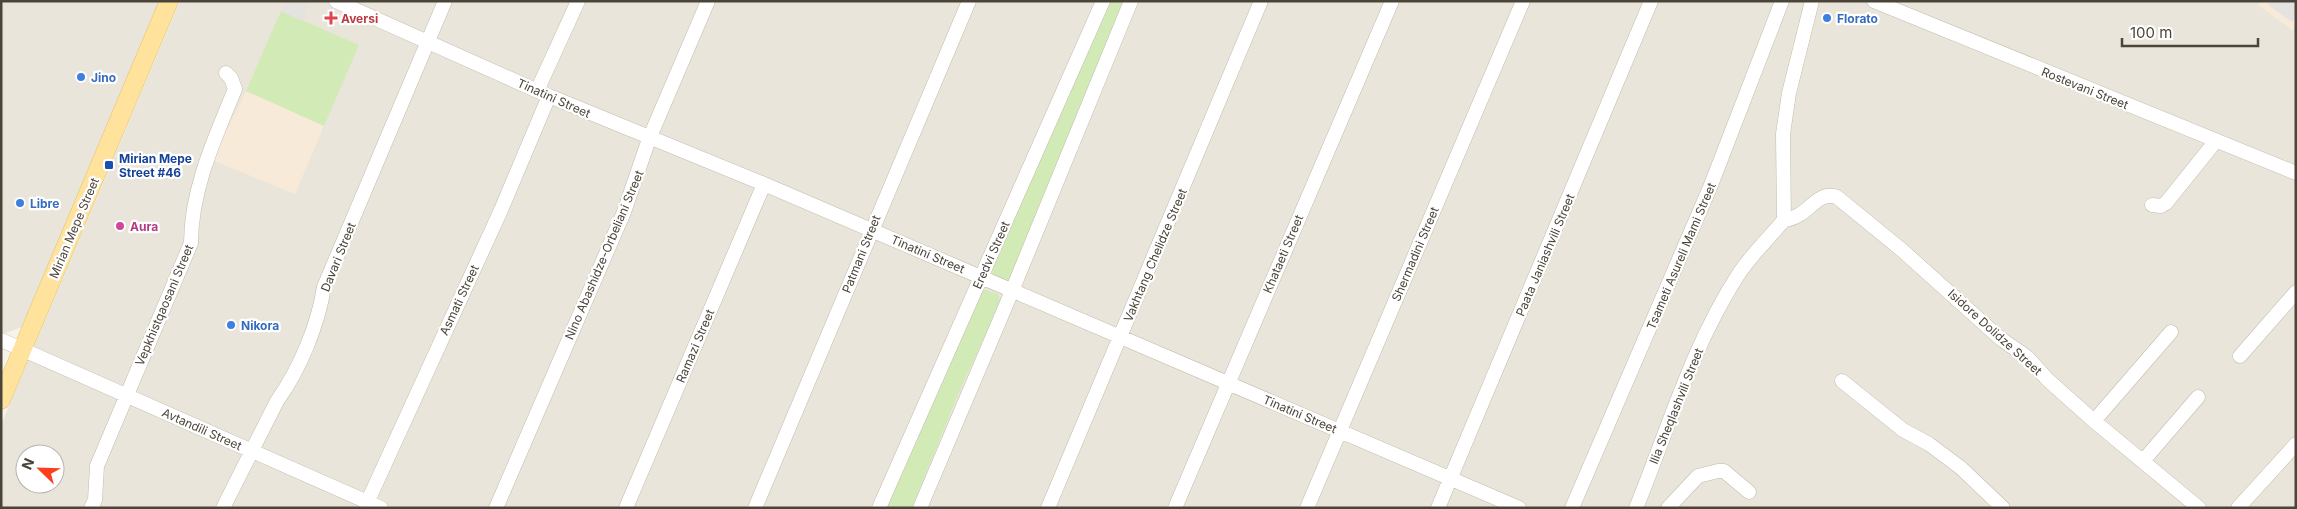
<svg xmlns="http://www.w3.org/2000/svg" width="2297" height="509" font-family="Inter,sans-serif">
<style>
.residential{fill:#eae5da;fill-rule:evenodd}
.commercial{fill:#f7ead8}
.green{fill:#d2eab5}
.parking{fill:#e5e3e0}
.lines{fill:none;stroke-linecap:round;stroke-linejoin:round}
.minor-casing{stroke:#c2bbae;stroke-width:15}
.major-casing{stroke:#e6c16a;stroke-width:19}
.minor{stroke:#fff;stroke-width:14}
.major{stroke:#ffe39c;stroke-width:18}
.health-dot{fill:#e0444e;stroke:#fff;stroke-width:2}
.shop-dot{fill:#3f7fe0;stroke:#fff;stroke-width:2}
.transit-dot{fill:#1a4fb4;stroke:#fff;stroke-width:2}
.hotel-dot{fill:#d1479c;stroke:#fff;stroke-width:2}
.labels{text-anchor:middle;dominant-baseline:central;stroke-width:4.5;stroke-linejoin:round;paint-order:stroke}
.health-label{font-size:12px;font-weight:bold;fill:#be3a42;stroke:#fff;text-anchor:start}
.shop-label{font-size:12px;font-weight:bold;fill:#366cbe;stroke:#fff;text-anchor:start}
.street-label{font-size:12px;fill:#4b4439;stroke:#fff}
.transit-label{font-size:12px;font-weight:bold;fill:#164399;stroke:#fff;text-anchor:start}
.hotel-label{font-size:12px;font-weight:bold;fill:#b23c85;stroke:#fff;text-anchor:start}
</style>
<rect width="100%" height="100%" fill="#f6f3ec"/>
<path class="residential" d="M 1,1 L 161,1 L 27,320 L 22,327 L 4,334 L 1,333 Z
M 180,1 L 2262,1 L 2259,5 L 2292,30 L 2296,25 L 2296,508 L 912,508 L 961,388 L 1001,302 L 998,294 L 983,289 L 886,508 L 1,508 L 1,425 ZM 25,454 L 55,454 L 55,484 L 25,484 Z"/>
<path class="commercial" d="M 2262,1 L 2296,1 L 2296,25 L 2292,30 L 2258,5 Z
M 246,91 L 324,126 L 295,194 L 212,160 Z"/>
<path class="green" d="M 1108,1 L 1126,1 L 1010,282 L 988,276 Z
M 281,11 L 359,45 L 324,126 L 246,91 Z
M 983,289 L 998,294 L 1001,302 L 961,388 L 912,508 L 886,508 Z"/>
<path class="parking" d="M 285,1 L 310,1 L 303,21 L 281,11 Z
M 2271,1 L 2296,1 L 2296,18 L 2292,22 L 2268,5 Z"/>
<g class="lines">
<defs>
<path id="minor" d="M 336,1 L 549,96 L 764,184 L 1519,508
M 1874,1 L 2296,173
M 537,91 L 578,1
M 2152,205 L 2161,206 L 2166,203 L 2215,142
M 1784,220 C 1810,217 1815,190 1837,197 L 1903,251 L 2001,339 L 2027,357 L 2048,380 L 2094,421 L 2199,508
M 1,340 L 381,508
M 2240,356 L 2296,292
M 1842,381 L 1903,430 L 1929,444 L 1961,468 L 2003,508
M 2094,421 L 2171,332
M 2143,461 L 2198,397
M 367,503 L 501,210 L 549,96
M 91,508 L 95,500 L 97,466 L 191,243 C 191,189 215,138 235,89 L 231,78 L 226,73
M 223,508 L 277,401 C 300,369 318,325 324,287 L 445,1
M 496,508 L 624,212 L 649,139 L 708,1
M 626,508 L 764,184
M 755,508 L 969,1
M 879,508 L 1103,1
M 920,508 L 1012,291 L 1131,1
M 1048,508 L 1261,1
M 1175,508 L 1392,1
M 1307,508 L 1523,1
M 1438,508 L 1651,1
M 1572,508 L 1711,185 L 1782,1
M 1636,508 C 1668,430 1692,346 1738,275 C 1751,255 1769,238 1784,220 L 1783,134 L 1789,93 L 1812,1
M 1668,508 L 1698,476 L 1718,471 L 1724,471 L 1749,492
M 2238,508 L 2296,444"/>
<path id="major" d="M 1,400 L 169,1"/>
</defs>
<use href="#minor" class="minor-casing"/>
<use href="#major" class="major-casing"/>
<use href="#minor" class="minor"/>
<use href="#major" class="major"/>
</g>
<path class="health-dot" d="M328.5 10.5h5v5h5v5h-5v5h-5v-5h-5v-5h5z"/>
<g class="shop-dot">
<circle cx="1827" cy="18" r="5"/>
<circle cx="81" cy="77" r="5"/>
<circle cx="20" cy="203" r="5"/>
<circle cx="231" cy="325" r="5"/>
</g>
<rect class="transit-dot" x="104" y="160" width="10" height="10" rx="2.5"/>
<circle class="hotel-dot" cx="120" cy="226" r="5"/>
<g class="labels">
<g class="health-label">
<text x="341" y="18">Aversi</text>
</g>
<g class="shop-label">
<text x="1837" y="18">Florato</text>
<text x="91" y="77">Jino</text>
<text x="30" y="203">Libre</text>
<text x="241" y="325">Nikora</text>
</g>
<g class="street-label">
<text transform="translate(2085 88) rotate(22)">Rostevani Street</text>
<text transform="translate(554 98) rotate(24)">Tinatini Street</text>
<text transform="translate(74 228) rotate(-67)">Mirian Mepe Street</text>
<text transform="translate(861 254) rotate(-68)">Patmani Street</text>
<text transform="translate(928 254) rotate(23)">Tinatini Street</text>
<text transform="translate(1283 254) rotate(-67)">Khataeti Street</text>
<text transform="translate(1415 254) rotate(-67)">Shermadini Street</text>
<text transform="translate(604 255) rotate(-67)">Nino Abashidze-Orbeliani Street</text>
<text transform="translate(991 255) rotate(-66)">Eredvi Street</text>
<text transform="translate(1155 255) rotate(-67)">Vakhtang Chelidze Street</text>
<text transform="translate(1545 255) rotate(-67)">Paata Janiashvili Street</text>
<text transform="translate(1681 256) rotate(-67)">Tsameti Asureli Mami Street</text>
<text transform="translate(338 257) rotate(-68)">Davari Street</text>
<text transform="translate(459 300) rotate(-65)">Asmati Street</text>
<text transform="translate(164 305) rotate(-67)">Vepkhistqaosani Street</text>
<text transform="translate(1995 332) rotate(42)">Isidore Dolidze Street</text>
<text transform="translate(695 346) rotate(-67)">Ramazi Street</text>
<text transform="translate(1676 406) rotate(-68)">Ilia Sheqlashvili Street</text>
<text transform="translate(1300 414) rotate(23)">Tinatini Street</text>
<text transform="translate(202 429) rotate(24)">Avtandili Street</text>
</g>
<g class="transit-label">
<text x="119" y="158">Mirian Mepe<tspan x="119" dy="14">Street #46</tspan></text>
</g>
<g class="hotel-label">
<text x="130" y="226">Aura</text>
</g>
</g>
<rect width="2297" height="509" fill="none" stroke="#4b4439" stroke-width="5"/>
<g transform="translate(40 469) rotate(293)"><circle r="24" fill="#ffffff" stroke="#b7b4b0"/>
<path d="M0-4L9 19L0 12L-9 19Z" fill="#fc3f1d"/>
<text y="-8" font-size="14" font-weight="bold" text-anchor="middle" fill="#4b4439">N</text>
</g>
<path d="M2122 38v8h136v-8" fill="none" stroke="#4b4439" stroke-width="2.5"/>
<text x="2130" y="38" font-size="15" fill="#4b4439" stroke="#ffffff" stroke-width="4" paint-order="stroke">100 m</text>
</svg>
